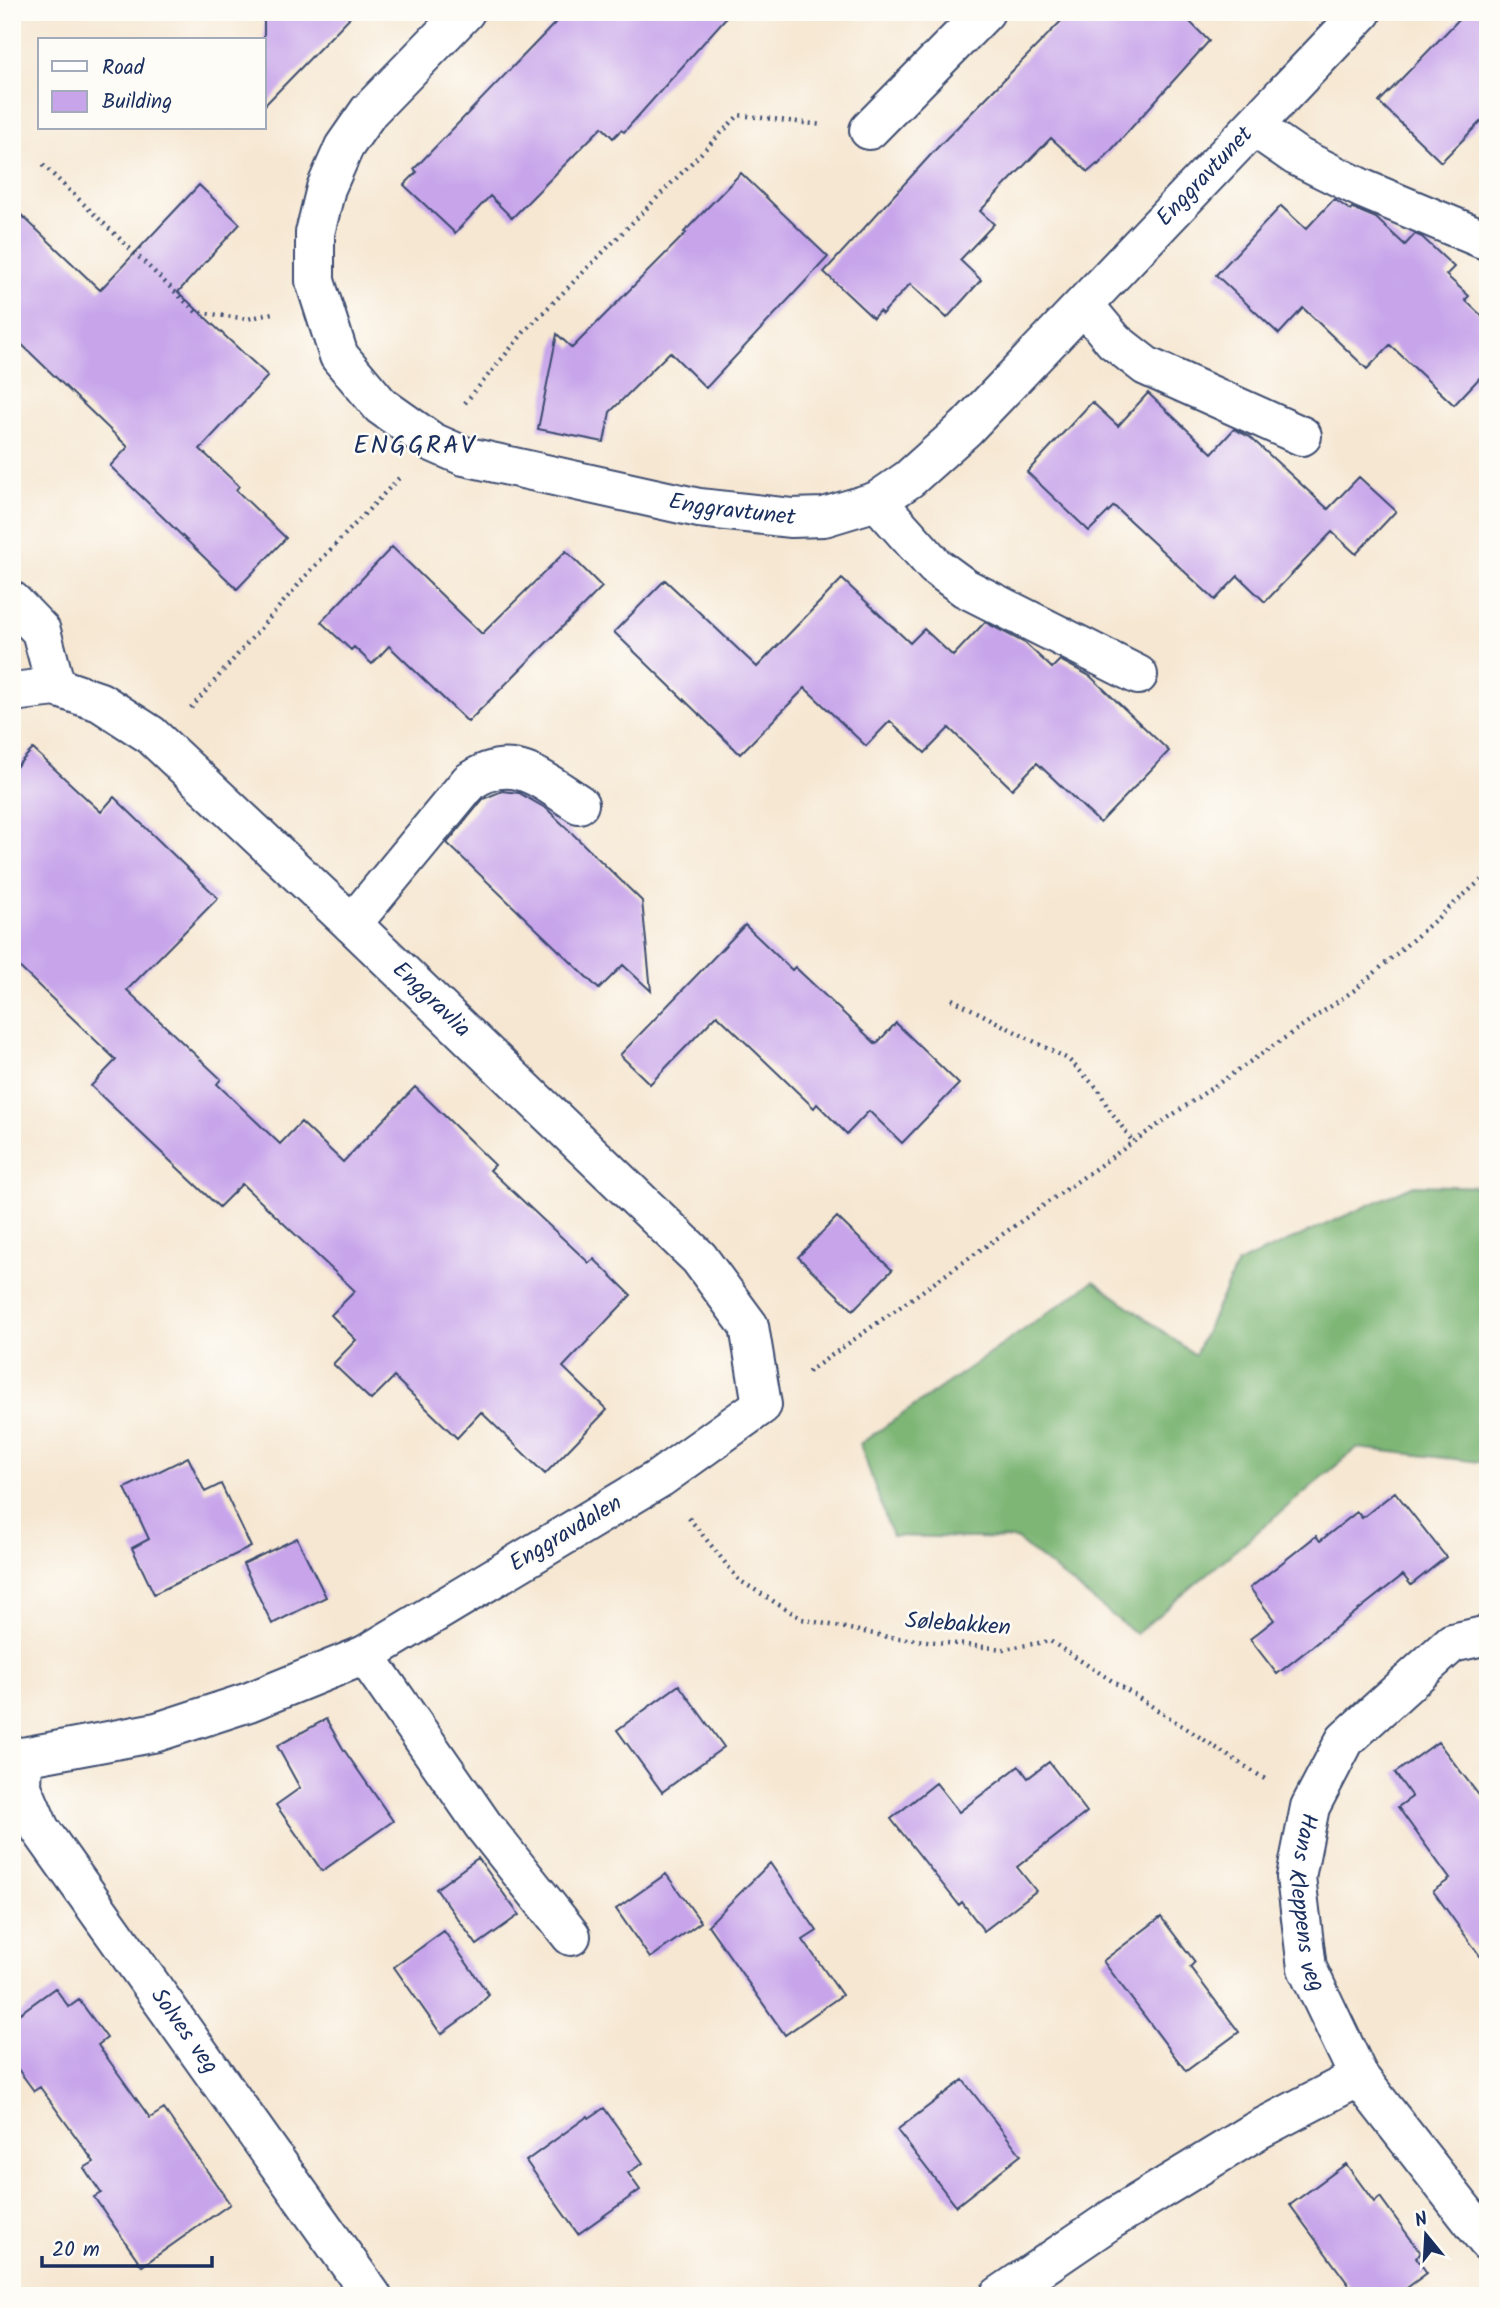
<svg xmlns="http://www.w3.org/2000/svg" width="1500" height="2308" font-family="Kalam,sans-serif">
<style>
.forest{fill:#7db674;stroke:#4c7269;stroke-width:2}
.building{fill:#c8a5ea}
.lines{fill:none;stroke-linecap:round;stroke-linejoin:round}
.minor-casing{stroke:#3c4b6f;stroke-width:42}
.path{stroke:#3c4b6f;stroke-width:4.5;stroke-dasharray:2 5;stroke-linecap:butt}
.minor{stroke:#fff;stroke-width:38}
.labels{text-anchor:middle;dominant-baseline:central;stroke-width:5;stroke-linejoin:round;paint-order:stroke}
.street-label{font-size:23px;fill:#1b2f5e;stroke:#fdfcf7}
.quarter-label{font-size:26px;letter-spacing:2px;fill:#1b2f5e;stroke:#fdfcf7}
</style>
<rect width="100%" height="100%" fill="#fdfcf7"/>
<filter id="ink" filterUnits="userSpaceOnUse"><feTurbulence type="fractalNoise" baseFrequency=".0143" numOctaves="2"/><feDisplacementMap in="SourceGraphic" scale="14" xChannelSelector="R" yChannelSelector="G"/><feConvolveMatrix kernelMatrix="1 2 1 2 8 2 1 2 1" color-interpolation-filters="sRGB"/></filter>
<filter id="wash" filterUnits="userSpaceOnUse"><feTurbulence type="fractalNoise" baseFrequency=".00686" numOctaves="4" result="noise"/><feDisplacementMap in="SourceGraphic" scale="28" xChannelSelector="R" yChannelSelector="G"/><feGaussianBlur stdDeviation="1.57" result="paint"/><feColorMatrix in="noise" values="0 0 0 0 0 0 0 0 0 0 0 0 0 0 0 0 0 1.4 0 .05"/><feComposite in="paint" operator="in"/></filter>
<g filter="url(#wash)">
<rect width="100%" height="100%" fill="#f6e7d2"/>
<path class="forest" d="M 1414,1185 L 1488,1187 L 1488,1463 L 1357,1448 L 1136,1634 L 1016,1539 L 892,1536 L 860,1444 L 1094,1281 L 1195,1355 L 1237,1264 Z"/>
<g id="blocks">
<path class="building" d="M 264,12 L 355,12 L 264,106 Z
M 567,12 L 731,12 L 624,132 L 621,130 L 613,138 L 602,127 L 512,218 L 490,196 L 455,233 L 404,185 L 417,172 L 414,169 L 558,20 L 559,21 Z
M 1070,12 L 1180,12 L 1209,41 L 1098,165 L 1097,164 L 1088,172 L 1051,138 L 980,211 L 994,224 L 960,260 L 981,280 L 947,318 L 910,284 L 882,314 L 879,311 L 873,318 L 824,272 L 937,148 Z
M 1466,12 L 1488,12 L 1488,114 L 1441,162 L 1379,102 Z
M 741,173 L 828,257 L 706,388 L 670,352 L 610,412 L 604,442 L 538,429 L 557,334 L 572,348 L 686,233 L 684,232 Z
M 199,185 L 240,224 L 178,292 L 268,376 L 200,449 L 239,486 L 236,490 L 286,538 L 237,589 L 110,466 L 128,447 L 12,335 L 12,206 L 100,290 Z
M 1334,199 L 1350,210 L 1352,208 L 1376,218 L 1405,245 L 1415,234 L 1422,237 L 1454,267 L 1446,275 L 1469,296 L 1465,300 L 1488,322 L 1488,369 L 1454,405 L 1390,345 L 1367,369 L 1303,308 L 1279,334 L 1216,275 L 1281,206 L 1306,229 Z
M 1148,393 L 1212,453 L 1234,429 L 1250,437 L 1328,509 L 1359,477 L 1396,511 L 1356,554 L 1332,532 L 1265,602 L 1238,576 L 1215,600 L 1114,506 L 1089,531 L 1027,472 L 1092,402 L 1118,426 Z
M 392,547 L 482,634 L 566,551 L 602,587 L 468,722 L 389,646 L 372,664 L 354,647 L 351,650 L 321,622 Z
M 842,579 L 910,643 L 924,629 L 953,656 L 985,622 L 1025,643 L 1052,668 L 1060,660 L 1090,676 L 1169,751 L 1100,823 L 1037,763 L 1012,789 L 949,728 L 925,753 L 890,721 L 866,746 L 805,688 L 740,754 L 614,632 L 665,580 L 757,667 Z
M 33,749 L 101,812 L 114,797 L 218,898 L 127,990 L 221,1079 L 217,1084 L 280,1144 L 301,1122 L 343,1162 L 415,1087 L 495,1165 L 490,1170 L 589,1263 L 594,1259 L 631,1295 L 563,1367 L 607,1410 L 545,1474 L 481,1412 L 457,1438 L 394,1377 L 371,1400 L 333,1364 L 356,1340 L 331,1315 L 355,1291 L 242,1184 L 219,1207 L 91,1086 L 116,1060 L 12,960 L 12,771 Z
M 502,791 L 519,793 L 547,809 L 642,901 L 651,991 L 623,965 L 599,989 L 447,843 L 483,799 Z
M 745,925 L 792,970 L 795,967 L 876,1044 L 896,1023 L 959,1084 L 902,1143 L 869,1111 L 847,1134 L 817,1104 L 814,1108 L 717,1015 L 650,1084 L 620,1055 Z
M 837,1217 L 892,1270 L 853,1310 L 798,1257 Z
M 188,1457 L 205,1492 L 221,1484 L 251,1547 L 154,1594 L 132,1548 L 149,1539 L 125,1488 Z
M 1395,1492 L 1446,1557 L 1411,1585 L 1403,1575 L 1277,1674 L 1250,1639 L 1274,1620 L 1250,1588 L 1316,1536 L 1320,1541 L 1357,1512 L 1362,1518 Z
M 297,1538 L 326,1597 L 272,1624 L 243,1564 Z
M 679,1685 L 724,1747 L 662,1792 L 617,1730 Z
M 326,1719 L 342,1747 L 393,1821 L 322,1871 L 276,1805 L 300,1788 L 277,1746 Z
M 1438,1742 L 1488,1807 L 1488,1967 L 1433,1891 L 1450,1879 L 1398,1807 L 1412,1797 L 1395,1773 Z
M 1049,1762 L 1087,1812 L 1017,1867 L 1036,1891 L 984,1931 L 962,1902 L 959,1905 L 891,1819 L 936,1783 L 959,1812 L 1019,1766 L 1028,1778 Z
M 478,1858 L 519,1915 L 477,1945 L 436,1889 Z
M 770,1863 L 817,1931 L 803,1940 L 842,1995 L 785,2035 L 708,1925 Z
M 666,1874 L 701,1922 L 650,1958 L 616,1909 Z
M 1161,1917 L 1195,1962 L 1190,1967 L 1239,2032 L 1186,2071 L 1103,1961 Z
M 444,1931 L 489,1995 L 473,2011 L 441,2034 L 394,1967 Z
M 55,1988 L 69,2007 L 79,2000 L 107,2038 L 98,2045 L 150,2118 L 164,2109 L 230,2204 L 142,2266 L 94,2197 L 101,2193 L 84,2168 L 94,2162 L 40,2087 L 34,2091 L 12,2061 L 12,2019 Z
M 963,2080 L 1021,2155 L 956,2206 L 897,2130 Z
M 604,2108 L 643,2163 L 628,2173 L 640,2190 L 578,2234 L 526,2161 L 588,2116 L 589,2118 Z
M 1346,2164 L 1374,2202 L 1380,2197 L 1421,2253 L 1416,2257 L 1427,2273 L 1396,2296 L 1357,2296 L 1290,2205 Z"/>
</g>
</g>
<g filter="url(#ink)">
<use href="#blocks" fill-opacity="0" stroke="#3c4b6f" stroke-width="2"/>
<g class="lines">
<defs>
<g id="minor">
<path id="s1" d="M 465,12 L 369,111 L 344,147 L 326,188 L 315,233 L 315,281 L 339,356 L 381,406 L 432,442 L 464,456 L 699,508 L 791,518 L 824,517 L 877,501 L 909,479 L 966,428 L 1362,12"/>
<path d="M 1254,127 L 1296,156 L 1363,189 L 1483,239"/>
<path d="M 869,130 L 985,12"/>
<path d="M 1084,305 L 1114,341 L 1146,366 L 1302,436"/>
<path d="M 877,501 L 935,566 L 965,588 L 1138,675"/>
<path d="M 12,601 L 41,631 L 56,687"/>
<path id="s2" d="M 12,692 L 56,687 L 100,702 L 151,735 L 352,924 L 699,1258 L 749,1326 L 762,1405 L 660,1478 L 365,1655 L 249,1702 L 157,1732 L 23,1757 L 12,1756"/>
<path d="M 352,924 L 469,782 C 512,751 542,780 579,804"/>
<path id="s3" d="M 1488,1635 L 1452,1643 L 1345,1740 L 1310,1807 L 1296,1877 L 1307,1968 L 1359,2077 L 1488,2242"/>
<path d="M 365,1655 L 483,1825 L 571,1936"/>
<path id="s4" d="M 23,1757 L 22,1787 L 40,1829 L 372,2296"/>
<path d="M 999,2296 L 1112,2219 L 1256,2131 L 1359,2077"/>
</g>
</defs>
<use href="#minor" class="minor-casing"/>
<path class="path" d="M 43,165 L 196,312 L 248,319 L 272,313
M 465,403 L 525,331 L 739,115 L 822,125
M 191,708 L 312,569 L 399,478
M 952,999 L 1068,1059 L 1099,1090 L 1107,1106 L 1133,1142
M 808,1372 L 1133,1142 L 1356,989 L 1488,874
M 689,1518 L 739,1580 L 802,1619 L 888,1637 L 1004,1649 L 1050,1641 L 1268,1781"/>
<use href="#minor" class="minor"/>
</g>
</g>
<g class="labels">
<g class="street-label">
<text stroke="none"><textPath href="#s1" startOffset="1446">Enggravtunet</textPath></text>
<text stroke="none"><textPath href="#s1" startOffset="836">Enggravtunet</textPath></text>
<text stroke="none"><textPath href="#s2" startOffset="537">Enggravlia</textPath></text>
<text transform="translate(566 1534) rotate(-31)">Enggravdalen</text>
<text transform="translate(958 1625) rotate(4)">Sølebakken</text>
<text stroke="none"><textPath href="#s3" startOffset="354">Hans Kleppens veg</textPath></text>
<text stroke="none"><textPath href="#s4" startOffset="324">Solves veg</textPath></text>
</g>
<g class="quarter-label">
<text x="415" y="446">ENGGRAV</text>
</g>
</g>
<rect width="1500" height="2308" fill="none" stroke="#fdfcf7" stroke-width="42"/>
<rect x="38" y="38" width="228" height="91" fill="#fdfcf7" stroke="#a3aaba" stroke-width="2"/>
<rect x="52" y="61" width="35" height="10" fill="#ffffff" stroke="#a3aaba" stroke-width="2"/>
<text x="102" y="74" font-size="21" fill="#1b2f5e">Road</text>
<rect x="52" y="91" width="35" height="21" fill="#c8a5ea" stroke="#a3aaba" stroke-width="2"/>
<text x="102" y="108" font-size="21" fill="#1b2f5e">Building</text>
<g transform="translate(1426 2235) rotate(342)" stroke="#fdfcf7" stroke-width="5" paint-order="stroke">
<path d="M0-5L12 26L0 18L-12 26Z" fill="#1b2f5e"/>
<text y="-10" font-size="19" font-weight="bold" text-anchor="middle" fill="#1b2f5e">N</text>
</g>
<path d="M42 2256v10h170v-10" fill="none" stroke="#1b2f5e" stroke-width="3.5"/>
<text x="52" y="2256" font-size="21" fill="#1b2f5e" stroke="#fdfcf7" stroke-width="5" paint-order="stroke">20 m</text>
</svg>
